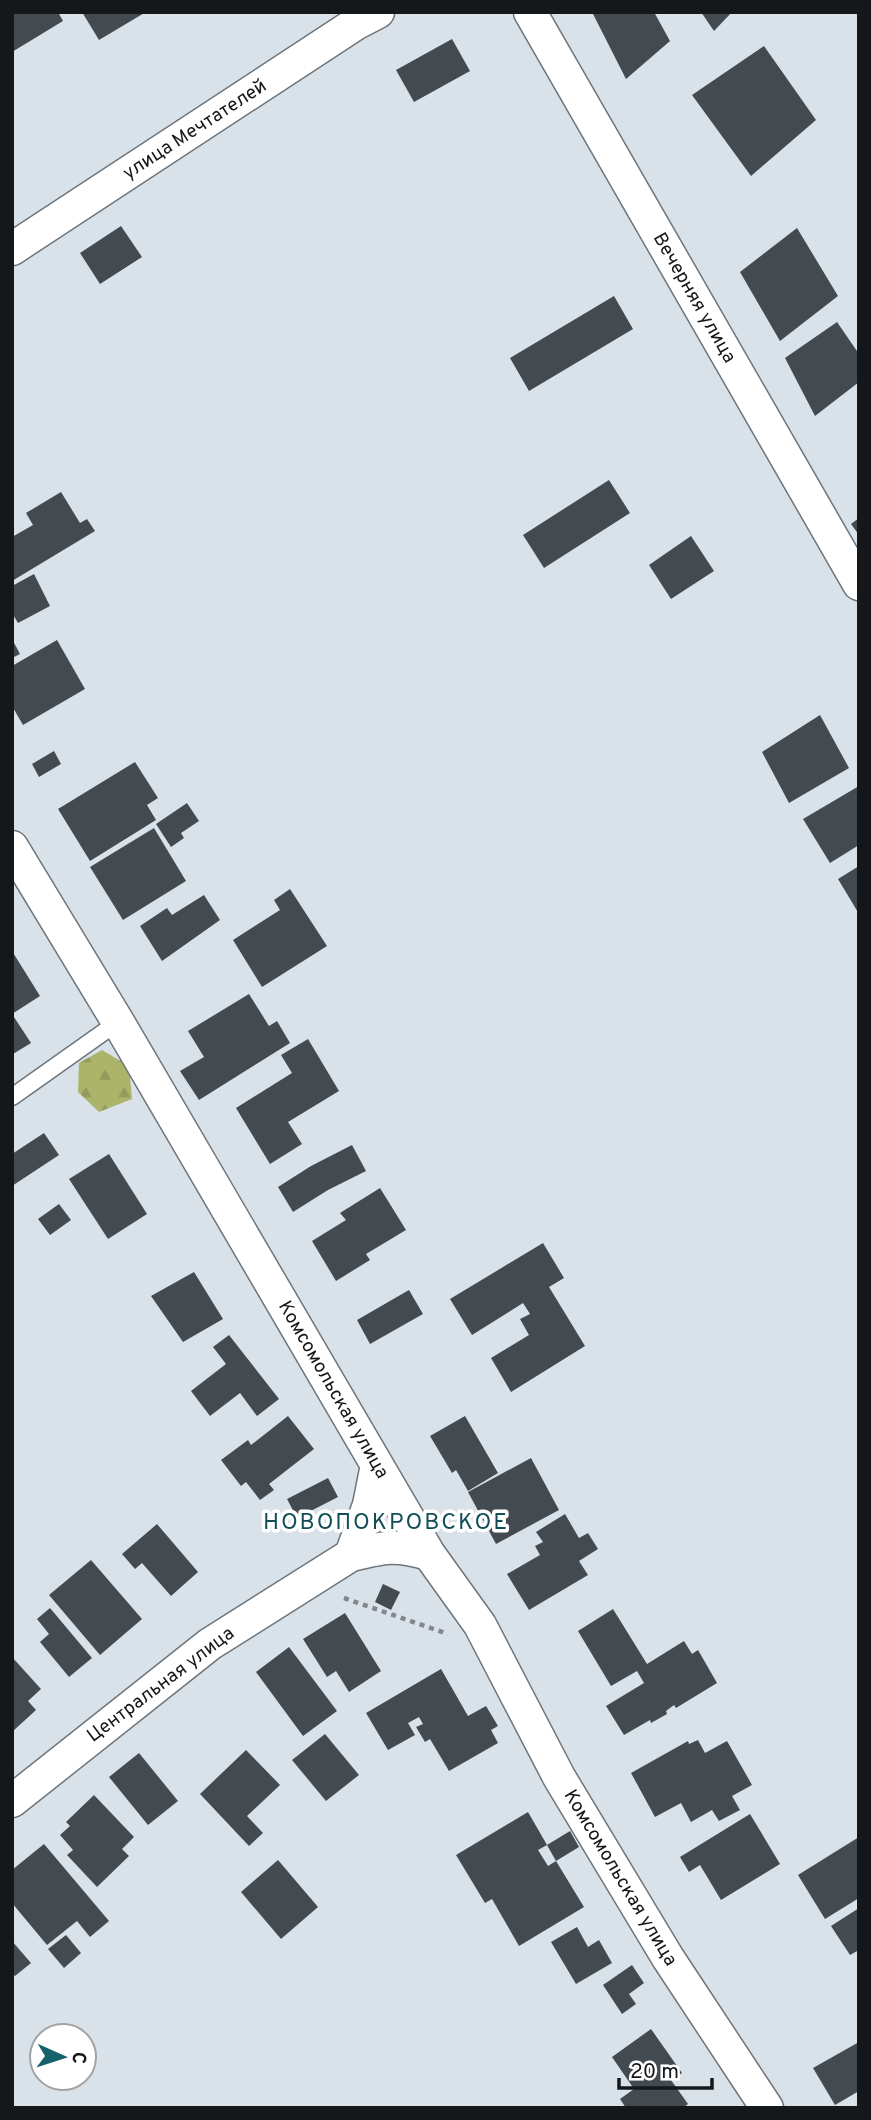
<svg xmlns="http://www.w3.org/2000/svg" width="871" height="2120" font-family="Overpass,sans-serif">
<style>
.forest{fill:url(#forest-firs)}
.building{fill:#434b51}
.lines{fill:none;stroke-linecap:round;stroke-linejoin:round}
.lane-casing{stroke:#6d757c;stroke-width:19}
.street-casing{stroke:#6d757c;stroke-width:35}
.path{stroke:#81878c;stroke-width:4.5;stroke-dasharray:5 5;stroke-linecap:butt}
.lane{stroke:#fff;stroke-width:16}
.street{stroke:#fff;stroke-width:32}
.labels{text-anchor:middle;dominant-baseline:central;stroke-width:7;stroke-linejoin:round;paint-order:stroke}
.street-label{font-size:19px;fill:#15181b;stroke:#fff}
.quarter-label{font-size:23px;letter-spacing:2px;fill:#114e56;stroke:#fff}
</style>
<defs>
<pattern id="forest-firs" width="22" height="20" patternUnits="userSpaceOnUse" patternTransform="scale(1.75)"><rect width="22" height="20" fill="#acb46a"/><path d="M5 1l3.5 6h-7zM16 11l3.5 6h-7z" fill="#939a5b"/></pattern>
</defs>
<rect width="100%" height="100%" fill="#d9e2e9"/>
<path class="forest" d="M 102,1050 L 129,1066 L 132,1099 L 99,1112 L 78,1092 L 79,1063 Z"/>
<path class="building" d="M 12,12 L 58,12 L 63,21 L 12,52 Z
M 82,12 L 146,12 L 99,40 Z
M 592,12 L 654,12 L 670,41 L 626,79 Z
M 701,12 L 732,12 L 714,31 Z
M 452,39 L 470,71 L 414,102 L 396,70 Z
M 764,46 L 816,120 L 751,176 L 692,95 Z
M 121,226 L 142,257 L 100,284 L 80,253 Z
M 797,228 L 838,296 L 780,341 L 740,272 Z
M 614,296 L 633,329 L 529,391 L 510,358 Z
M 837,322 L 859,354 L 859,382 L 815,416 L 785,358 Z
M 609,480 L 630,513 L 544,568 L 523,535 Z
M 61,492 L 80,523 L 87,519 L 95,531 L 12,581 L 12,537 L 33,525 L 26,513 Z
M 859,518 L 859,535 L 851,524 Z
M 691,536 L 714,571 L 671,599 L 649,565 Z
M 34,574 L 50,606 L 18,623 L 12,613 L 12,586 Z
M 12,639 L 20,654 L 12,658 Z
M 57,640 L 85,689 L 23,725 L 12,706 L 12,666 Z
M 820,715 L 849,768 L 789,803 L 762,752 Z
M 54,751 L 61,764 L 39,777 L 32,764 Z
M 135,762 L 158,798 L 147,805 L 156,820 L 90,861 L 58,809 Z
M 859,786 L 859,845 L 830,863 L 803,819 Z
M 187,803 L 199,821 L 181,833 L 184,838 L 171,847 L 156,824 Z
M 154,828 L 186,881 L 123,920 L 90,867 Z
M 859,866 L 859,914 L 838,879 Z
M 290,889 L 327,946 L 262,987 L 233,940 L 280,910 L 274,900 Z
M 204,895 L 220,920 L 162,961 L 140,926 L 167,908 L 172,915 Z
M 12,951 L 40,996 L 12,1014 Z
M 249,994 L 269,1026 L 277,1021 L 290,1043 L 199,1100 L 180,1071 L 204,1057 L 188,1031 Z
M 12,1014 L 31,1043 L 13,1054 L 12,1053 Z
M 308,1039 L 339,1091 L 288,1122 L 302,1144 L 270,1164 L 236,1108 L 292,1073 L 281,1055 Z
M 44,1133 L 59,1155 L 12,1186 L 12,1154 Z
M 352,1145 L 366,1171 L 328,1190 L 293,1212 L 278,1187 L 311,1166 Z
M 109,1154 L 147,1214 L 108,1239 L 69,1179 Z
M 380,1188 L 406,1230 L 366,1254 L 370,1260 L 336,1281 L 312,1241 L 346,1220 L 340,1213 Z
M 59,1204 L 71,1220 L 50,1235 L 38,1219 Z
M 543,1243 L 564,1278 L 549,1287 L 585,1346 L 511,1392 L 491,1358 L 529,1335 L 520,1319 L 530,1314 L 523,1303 L 472,1335 L 450,1299 Z
M 194,1272 L 223,1319 L 183,1342 L 151,1296 Z
M 409,1290 L 423,1314 L 370,1344 L 357,1320 Z
M 229,1335 L 279,1399 L 257,1416 L 240,1393 L 210,1416 L 191,1391 L 226,1364 L 213,1347 Z
M 288,1416 L 314,1449 L 269,1484 L 274,1490 L 260,1500 L 246,1482 L 241,1486 L 221,1460 L 248,1440 L 251,1445 Z
M 465,1416 L 498,1473 L 468,1491 L 456,1470 L 452,1473 L 430,1436 Z
M 531,1458 L 559,1510 L 496,1544 L 468,1492 Z
M 328,1478 L 338,1497 L 297,1518 L 287,1499 Z
M 565,1514 L 579,1538 L 588,1533 L 598,1549 L 579,1561 L 588,1575 L 529,1610 L 507,1574 L 540,1555 L 535,1546 L 543,1542 L 536,1532 Z
M 157,1524 L 198,1572 L 171,1596 L 142,1563 L 135,1569 L 122,1554 Z
M 91,1560 L 142,1619 L 100,1655 L 49,1595 Z
M 383,1584 L 400,1592 L 391,1610 L 375,1602 Z
M 50,1608 L 92,1658 L 69,1677 L 40,1642 L 49,1634 L 37,1619 Z
M 613,1609 L 647,1664 L 684,1641 L 692,1654 L 698,1650 L 717,1683 L 676,1708 L 674,1705 L 666,1711 L 667,1714 L 651,1723 L 650,1720 L 624,1735 L 606,1706 L 644,1683 L 637,1671 L 611,1686 L 578,1631 Z
M 345,1613 L 381,1671 L 349,1692 L 336,1671 L 327,1677 L 303,1639 Z
M 289,1647 L 337,1711 L 303,1736 L 256,1672 Z
M 12,1657 L 41,1689 L 28,1701 L 36,1710 L 12,1732 Z
M 441,1669 L 468,1716 L 486,1706 L 498,1726 L 491,1730 L 498,1743 L 449,1771 L 430,1739 L 425,1742 L 416,1727 L 423,1724 L 419,1717 L 408,1723 L 415,1735 L 388,1750 L 366,1713 Z
M 325,1734 L 359,1775 L 326,1801 L 292,1760 Z
M 698,1740 L 705,1753 L 727,1741 L 752,1785 L 732,1796 L 740,1810 L 719,1821 L 712,1810 L 691,1822 L 681,1803 L 655,1817 L 631,1773 L 688,1741 L 689,1744 Z
M 246,1750 L 280,1785 L 247,1816 L 263,1833 L 249,1846 L 200,1794 Z
M 139,1753 L 178,1801 L 148,1825 L 109,1777 Z
M 94,1795 L 134,1837 L 122,1849 L 129,1856 L 97,1887 L 67,1855 L 73,1850 L 60,1835 L 70,1826 L 66,1822 Z
M 528,1812 L 547,1845 L 538,1850 L 548,1866 L 556,1861 L 584,1907 L 519,1946 L 492,1899 L 485,1903 L 456,1855 Z
M 750,1814 L 780,1864 L 721,1900 L 700,1865 L 689,1872 L 680,1857 Z
M 570,1831 L 579,1847 L 556,1861 L 547,1845 Z
M 859,1837 L 859,1898 L 825,1919 L 798,1875 Z
M 44,1844 L 109,1921 L 90,1937 L 77,1921 L 47,1945 L 12,1903 L 12,1870 Z
M 278,1860 L 318,1907 L 281,1939 L 241,1892 Z
M 859,1908 L 859,1950 L 850,1955 L 831,1926 Z
M 577,1927 L 588,1947 L 599,1940 L 612,1963 L 576,1984 L 551,1942 Z
M 66,1935 L 81,1953 L 64,1968 L 48,1949 Z
M 12,1941 L 31,1963 L 15,1976 L 12,1973 Z
M 632,1965 L 644,1983 L 629,1994 L 636,2004 L 622,2014 L 603,1985 Z
M 651,2029 L 682,2073 L 671,2080 L 688,2104 L 683,2108 L 626,2108 L 620,2099 L 634,2089 L 612,2057 Z
M 859,2042 L 859,2091 L 835,2105 L 813,2068 Z"/>
<g class="lines">
<defs>
<path id="lane" d="M 12,1097 L 118,1022"/>
<path id="street" d="M 530,12 L 859,584
M 12,249 L 355,24 L 378,12
M 12,847 L 118,1022 L 429,1554 L 480,1625 L 559,1777 L 668,1958 L 767,2108
M 351,1555 C 384,1547 396,1544 429,1554
M 12,1801 L 210,1644 L 351,1555 L 369,1505 L 377,1465"/>
</defs>
<use href="#lane" class="lane-casing"/>
<use href="#street" class="street-casing"/>
<path class="path" d="M 344,1598 L 448,1634"/>
<use href="#lane" class="lane"/>
<use href="#street" class="street"/>
</g>
<g class="labels">
<g class="street-label">
<text transform="translate(195 130) rotate(-33)">улица Мечтателей</text>
<text transform="translate(694 298) rotate(60)">Вечерняя улица</text>
<text transform="translate(333 1390) rotate(60)">Комсомольская улица</text>
<text transform="translate(161 1685) rotate(-37)">Центральная улица</text>
<text transform="translate(620 1878) rotate(59)">Комсомольская улица</text>
</g>
<g class="quarter-label">
<text x="386" y="1523">НОВОПОКРОВСКОЕ</text>
</g>
</g>
<rect width="871" height="2120" fill="none" stroke="#15181b" stroke-width="28"/>
<g transform="translate(63 2057) rotate(93)"><circle r="33" fill="#ffffff" stroke="#a1a3a4" stroke-width="2"/>
<path d="M0-5L12 26L0 18L-12 26Z" fill="#14626c"/>
<text y="-10" font-size="19" font-weight="bold" text-anchor="middle" fill="#15181b">С</text>
</g>
<path d="M619 2078v10h93v-10" fill="none" stroke="#15181b" stroke-width="3.5"/>
<text x="630" y="2078" font-size="21" fill="#15181b" stroke="#ffffff" stroke-width="5" paint-order="stroke">20 m</text>
</svg>
